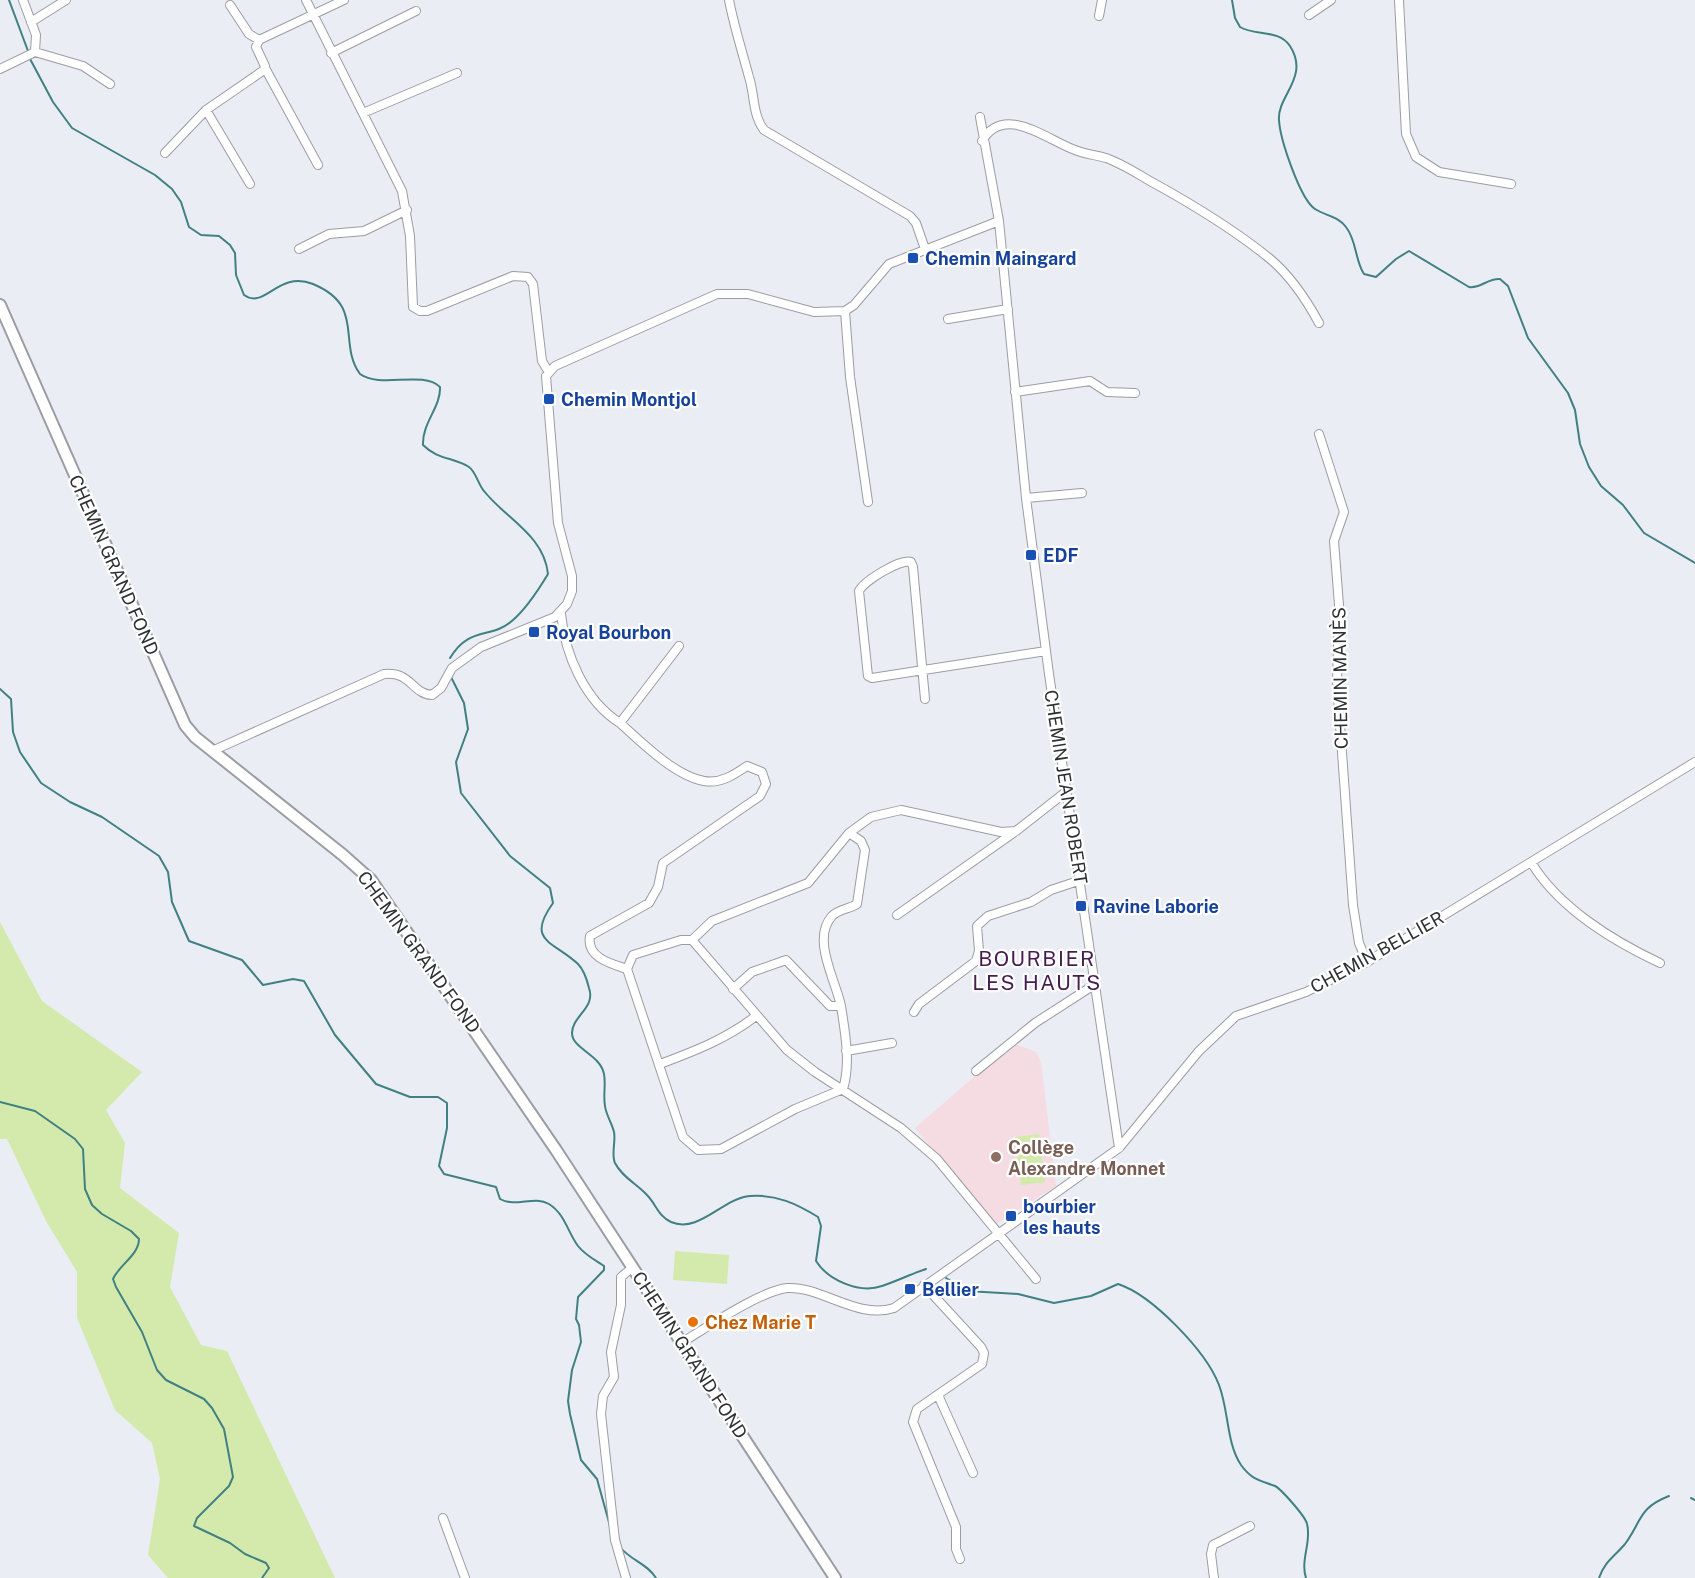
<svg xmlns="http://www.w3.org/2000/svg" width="1695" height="1578" font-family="'Public Sans',sans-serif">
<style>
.education{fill:#f5dbe2}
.green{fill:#d4eaac}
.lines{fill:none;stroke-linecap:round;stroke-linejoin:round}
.stream{stroke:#418082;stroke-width:2}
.street-casing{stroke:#9b9da4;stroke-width:10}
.secondary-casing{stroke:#9b9da4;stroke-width:14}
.street{stroke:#fff;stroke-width:8}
.secondary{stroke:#fff;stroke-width:10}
.transit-dot{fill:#1a4fb4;stroke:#fff;stroke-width:2}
.education-dot{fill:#8d6e63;stroke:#fff;stroke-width:2}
.food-dot{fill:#e8710a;stroke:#fff;stroke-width:2}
.labels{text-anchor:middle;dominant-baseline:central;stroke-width:4.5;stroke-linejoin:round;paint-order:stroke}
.transit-label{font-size:18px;font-weight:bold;fill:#164399;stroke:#fff;text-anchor:start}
.street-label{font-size:18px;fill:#2f3033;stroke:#fff}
.education-label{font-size:18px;font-weight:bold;fill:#785e54;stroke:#fff;text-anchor:start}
.food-label{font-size:18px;font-weight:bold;fill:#c56008;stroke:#fff;text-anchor:start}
.quarter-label{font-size:21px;letter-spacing:1.5px;fill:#471d51;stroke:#fff}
</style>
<rect width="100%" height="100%" fill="#eaedf4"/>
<path class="education" d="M 1013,1043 L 1036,1052 L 1041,1062 L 1056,1186 L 995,1225 L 915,1128 Z"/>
<path class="green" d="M 0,922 L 42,1001 L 142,1072 L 106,1110 L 125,1143 L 120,1188 L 179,1233 L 170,1287 L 201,1345 L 227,1351 L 335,1578 L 168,1578 L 148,1555 L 160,1479 L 152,1443 L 115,1410 L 77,1318 L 77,1272 L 46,1221 L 7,1139 L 0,1139 Z
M 1039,1134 L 1045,1182 L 1021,1185 L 1015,1137 Z
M 675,1251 L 729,1255 L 727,1284 L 673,1280 Z"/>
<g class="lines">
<path class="stream" d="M 9,0 L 28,51
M 1232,0 L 1235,18 L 1240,27 C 1255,36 1279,29 1290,46 C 1310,77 1277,96 1279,120 C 1280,139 1300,199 1315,209 C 1326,216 1338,216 1346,227 C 1357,241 1355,261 1364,274 L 1376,277 L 1396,259 L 1409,251 L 1469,287 C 1480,289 1488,278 1500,279 L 1508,286 L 1528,338 L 1568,393 L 1575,410 L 1580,444 L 1589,467 L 1601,486 L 1623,505 L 1644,533 L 1695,563
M 29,57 L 53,102 L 72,128 L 155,175 L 172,189 L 181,202 L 189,227 L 201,235 L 219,236 L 230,245 L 235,253 L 236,275 L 244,295 C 265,310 278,270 313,284 C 366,306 337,342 360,374 C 381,389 422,370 440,387 C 441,407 422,423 423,445 C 438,460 453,457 469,467 C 476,472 478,484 484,491 C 506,519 544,535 548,574 C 539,589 527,608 513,620 C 491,640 470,625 450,658
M 451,677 L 464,703 L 468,729 L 456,762 L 461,793 L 510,856 L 550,888 L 553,903 C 525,942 554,941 578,964 C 584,970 587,980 589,988 C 596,1008 572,1016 572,1033 C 572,1049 600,1054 604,1074 C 606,1084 603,1096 605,1106 C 606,1115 612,1123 614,1132 C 616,1141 611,1154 615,1163 C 622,1177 637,1184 647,1195 C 656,1204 658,1216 671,1222 C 699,1234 723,1198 750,1196 C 776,1194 797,1204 818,1217 L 821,1226 L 816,1261 C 828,1280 859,1294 882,1286 C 897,1281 911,1274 926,1269
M 0,689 L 11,699 L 13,732 L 20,752 L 41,783 L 70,802 L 102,817 L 159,856 L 168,872 L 172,902 L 189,941 L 242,960 L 263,985 L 293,979 L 304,981 L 335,1035 L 376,1084 L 410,1097 L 438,1097 L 447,1103 L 447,1128 L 439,1166 L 444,1174 L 496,1187 L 500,1199 C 516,1208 534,1195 549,1204 C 565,1214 568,1233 578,1246 C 585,1255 595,1260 604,1266 L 604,1270 L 578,1297 L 576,1319 L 579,1325 L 581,1342 L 572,1370 L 568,1401 L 570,1414 L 581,1460 L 597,1479 L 610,1526
M 0,1102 L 35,1111 L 75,1139 L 83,1149 L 85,1189 L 92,1205 L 102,1214 L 131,1231 L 139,1239 C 139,1255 119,1265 113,1279 L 116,1287 L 142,1332 L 157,1370 L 166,1380 L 204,1399 L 212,1408 L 224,1429 L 233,1477 L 229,1486 L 197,1518 L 194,1526 L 230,1543 L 245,1554 L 266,1563 L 269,1568 L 262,1578
M 946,1278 L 967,1291 L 1018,1294 L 1054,1303 L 1091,1296 L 1118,1284 C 1152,1295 1206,1351 1219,1385 C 1229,1411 1226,1442 1241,1465 C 1252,1480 1259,1480 1275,1486 C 1281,1489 1306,1517 1307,1524 C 1312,1541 1300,1560 1306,1578
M 1691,1498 L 1695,1500
M 620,1547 C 630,1560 648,1564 656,1578
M 1599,1578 C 1604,1562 1615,1556 1625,1544 C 1642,1521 1638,1508 1669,1496"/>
<defs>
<path id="street" d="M 306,0 L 402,191 L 410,236 L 413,307 L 420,311 L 427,311 L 513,276 L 528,277 L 533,284 L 542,361 L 548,371
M 729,0 C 734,26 742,51 749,77 C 755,95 752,114 764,130 L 910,216 L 916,223 L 925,249
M 1399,0 L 1406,134 L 1416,157 L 1439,172 L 1511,184
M 230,5 L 249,34 L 259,40
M 1309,15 L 1331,0
M 1099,16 L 1102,0
M 31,22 L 66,0
M 35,52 L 83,66 L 110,84
M 331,53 L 416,11
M 265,68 L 318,165
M 0,69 L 35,52 L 36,35 L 23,0
M 206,110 L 250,184
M 363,113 L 457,73
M 980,117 L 999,221 L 1026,498 L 1049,674 L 1119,1148
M 982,141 C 1004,103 1047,140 1075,150 C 1085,154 1095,155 1106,158 C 1121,163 1136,173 1150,181 C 1192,204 1232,228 1269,258 C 1291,276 1306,299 1319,323
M 165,153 L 206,110 L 264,70 L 265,66 L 256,47 L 259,40 L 344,0
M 299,249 L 329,234 L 364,231 L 407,210
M 845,311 L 850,377 L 868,502
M 948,319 L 1008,309
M 1015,392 L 1090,381 L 1107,392 L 1135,393
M 1319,434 L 1344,512 L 1334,541 L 1339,605 L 1337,683 L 1353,905 L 1359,943 L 1367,962
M 1026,498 L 1082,493
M 561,614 C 565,655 585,701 620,723 L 679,646
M 925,699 L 913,567 L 911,562 C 901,558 864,581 859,591 L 868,676 L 872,678 L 1046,651
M 620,723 C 641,742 675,776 704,781 C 720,784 734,775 747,766 L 762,772 L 766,784 L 760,796 L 663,863 L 658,887 L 649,903 L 590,936 C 586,958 612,964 627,969
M 212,751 L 384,674 C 411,671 412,694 432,695 L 441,688 L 452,668 L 481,647 L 555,617 L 567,604 L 572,591 L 572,576 L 558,523 L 546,376 L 555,366 L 717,294 L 748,294 L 814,312 L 845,311 L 854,305 L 889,264 L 999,221
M 1531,862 C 1558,907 1613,941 1660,963
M 897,915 L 1016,831 L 1067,791
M 692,940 L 681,940 L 633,955 L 627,969 L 683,1137 L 698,1150 L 721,1149 L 795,1109 L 843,1089 C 851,1063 845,1032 841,1006 C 836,981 811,939 832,916 C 839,909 849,909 857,904 L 865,850 L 861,841 L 849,833
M 692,940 L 787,1050 L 815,1072 L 901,1128 L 937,1159 L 1036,1279
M 692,940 L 712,921 L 808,883 L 849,833 L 871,817 L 901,810 L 1001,832 L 1016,831
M 733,989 L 752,972 L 786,960 L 830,1006 L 841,1006
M 914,1012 L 919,1004 L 976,961 L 979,951 L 977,926 L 988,916 L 1031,902 L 1051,890 L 1081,880
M 846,1051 L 892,1043
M 660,1064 C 695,1051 726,1039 756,1016
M 976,1071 L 1035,1023 L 1094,985
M 924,1285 L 981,1347 L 984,1353 L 982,1364 L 917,1409 L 913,1422 L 956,1527 L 956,1549 L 960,1559
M 681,1343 C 706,1328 760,1291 787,1288 C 821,1286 858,1320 894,1308 L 1119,1148 L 1199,1051 L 1236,1016 L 1306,992 L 1367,962 L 1695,762
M 938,1395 L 973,1473
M 443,1518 L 465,1578
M 626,1578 L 615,1540 L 601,1414 L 603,1396 L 614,1377 L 611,1352 L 621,1305 L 621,1277 L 632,1268
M 1214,1578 L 1211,1554 L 1213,1545 L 1250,1526"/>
<path id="secondary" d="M 0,305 L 185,725 L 195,737 L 343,855 L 371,880 L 556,1150 L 835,1578"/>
</defs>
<use href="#street" class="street-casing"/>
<use href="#secondary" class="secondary-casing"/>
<use href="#street" class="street"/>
<use href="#secondary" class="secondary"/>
</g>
<g class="transit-dot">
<rect x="907" y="252" width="12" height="12" rx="3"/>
<rect x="543" y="393" width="12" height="12" rx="3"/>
<rect x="1025" y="549" width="12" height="12" rx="3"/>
<rect x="528" y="626" width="12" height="12" rx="3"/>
<rect x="1075" y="900" width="12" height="12" rx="3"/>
<rect x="1005" y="1210" width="12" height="12" rx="3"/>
<rect x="904" y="1283" width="12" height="12" rx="3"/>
</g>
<circle class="education-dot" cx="996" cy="1157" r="6"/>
<circle class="food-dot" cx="693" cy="1322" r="6"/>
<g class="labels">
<g class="transit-label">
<text x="925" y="258">Chemin Maingard</text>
<text x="561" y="399">Chemin Montjol</text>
<text x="1043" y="555">EDF</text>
<text x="546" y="632">Royal Bourbon</text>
<text x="1093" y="906">Ravine Laborie</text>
<text x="1023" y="1206">bourbier<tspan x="1023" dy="21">les hauts</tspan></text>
<text x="922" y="1289">Bellier</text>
</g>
<g class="street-label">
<text transform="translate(114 565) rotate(66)">CHEMIN GRAND FOND</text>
<text transform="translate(1340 678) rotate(-91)">CHEMIN MANÈS</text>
<text transform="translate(1066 787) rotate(81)">CHEMIN JEAN ROBERT</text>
<text transform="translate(419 952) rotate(54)">CHEMIN GRAND FOND</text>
<text transform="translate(1377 952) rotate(-29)">CHEMIN BELLIER</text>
<text transform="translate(690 1355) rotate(57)">CHEMIN GRAND FOND</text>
</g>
<g class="education-label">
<text x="1008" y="1147">Collège<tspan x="1008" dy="21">Alexandre Monnet</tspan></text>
</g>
<g class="food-label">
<text x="705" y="1322">Chez Marie T</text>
</g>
<g class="quarter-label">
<text x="1037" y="958">BOURBIER<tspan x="1037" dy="24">LES HAUTS</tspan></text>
</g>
</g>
</svg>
